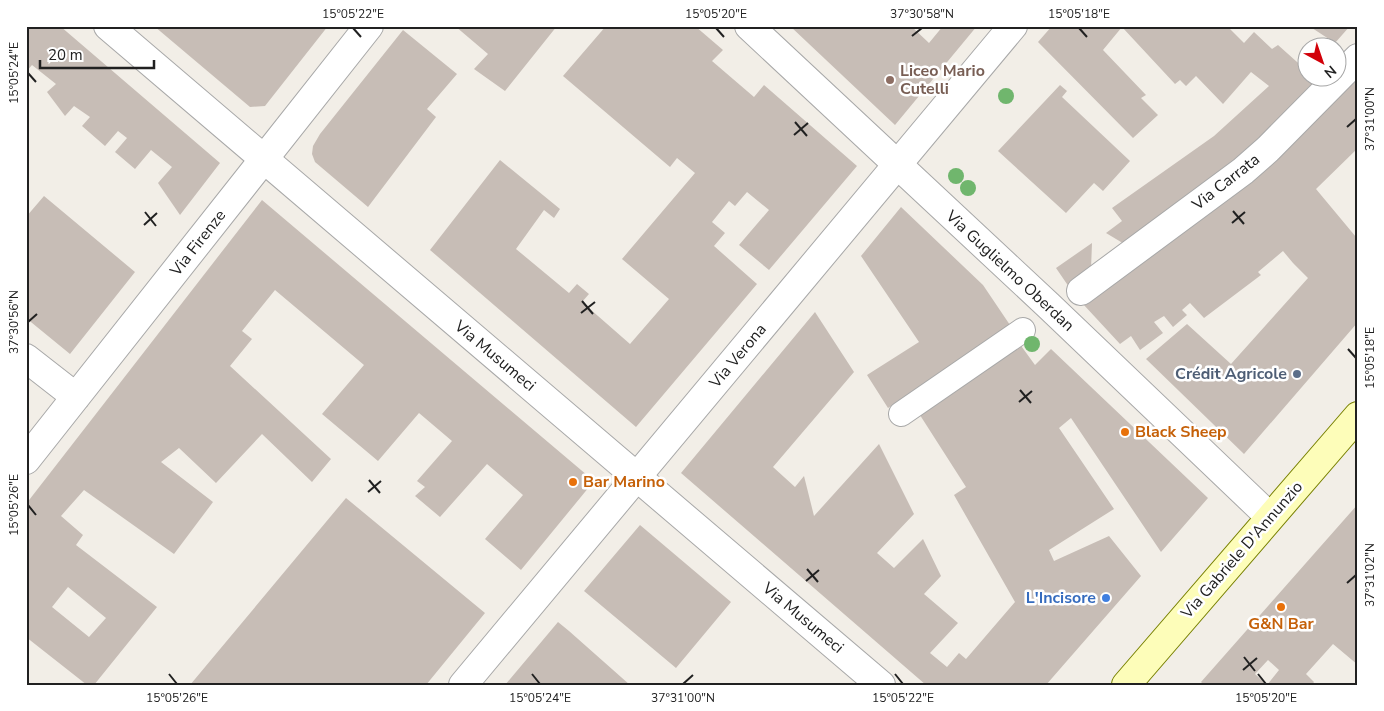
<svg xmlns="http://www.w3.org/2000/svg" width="1384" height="711" font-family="'Nunito Sans',sans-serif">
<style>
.building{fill:#c7bdb6;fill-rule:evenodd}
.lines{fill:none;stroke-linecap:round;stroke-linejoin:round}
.pedestrian-casing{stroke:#a8a8a8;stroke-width:26}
.minor-casing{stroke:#a8a8a8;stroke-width:30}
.tertiary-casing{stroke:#a8a8a8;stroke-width:30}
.secondary-casing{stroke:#788000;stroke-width:30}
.pedestrian{stroke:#fff;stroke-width:24}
.minor{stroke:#fff;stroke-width:28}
.tertiary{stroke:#fff;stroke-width:28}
.secondary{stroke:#fdfdb9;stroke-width:28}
.tree{fill:#70b66d}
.ticks{fill:none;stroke:#212121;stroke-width:2}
.education-dot{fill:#8d6e63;stroke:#fff;stroke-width:2}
.service-dot{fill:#5c6f8a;stroke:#fff;stroke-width:2}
.food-dot{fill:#e8710a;stroke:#fff;stroke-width:2}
.shop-dot{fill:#3f7fe0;stroke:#fff;stroke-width:2}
.labels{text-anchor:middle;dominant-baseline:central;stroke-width:5;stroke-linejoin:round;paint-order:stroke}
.education-label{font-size:16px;font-weight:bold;fill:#785e54;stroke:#fff;text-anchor:start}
.street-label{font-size:16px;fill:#212121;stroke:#fff}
.service-label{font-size:16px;font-weight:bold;fill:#4e5e75;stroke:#fff;text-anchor:end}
.food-label{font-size:16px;font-weight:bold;fill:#c56008;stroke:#fff;text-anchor:start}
.shop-label{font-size:16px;font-weight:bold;fill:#366cbe;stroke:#fff;text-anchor:end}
.neatline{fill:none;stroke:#212121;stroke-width:2}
.ticks-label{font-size:12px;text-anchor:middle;fill:#212121}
</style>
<rect width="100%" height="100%" fill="#f2eee7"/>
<path class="building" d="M 26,26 L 60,26 L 220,163 L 180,215 L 158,183 L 172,167 L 151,150 L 135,169 L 115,152 L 127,138 L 118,131 L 105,146 L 82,126 L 90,117 L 74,106 L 65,116 L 47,92 L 56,84 L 32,65 L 26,72 Z
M 154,26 L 328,26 L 265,106 L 250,107 Z
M 455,26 L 557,26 L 505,91 L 474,69 L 488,54 Z
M 606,26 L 695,26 L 723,50 L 712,61 L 754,97 L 764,85 L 857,166 L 769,270 L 739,245 L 769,210 L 747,192 L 735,206 L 729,201 L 712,222 L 725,233 L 714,246 L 757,284 L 636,427 L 430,250 L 500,160 L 560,209 L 554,218 L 544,210 L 516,249 L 569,293 L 577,284 L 589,294 L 582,302 L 630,344 L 669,299 L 622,259 L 695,173 L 677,158 L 670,167 L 563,76 Z
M 790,26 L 911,26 L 929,43 L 943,26 L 977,26 L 895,125 Z
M 1052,26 L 1227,26 L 1244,43 L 1254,32 L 1272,49 L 1278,45 L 1306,70 L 1306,78 L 1315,78 L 1321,83 L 1261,144 L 1126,245 L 1106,233 L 1122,221 L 1112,208 L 1214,136 L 1269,86 L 1251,72 L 1223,104 L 1196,76 L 1186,86 L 1180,80 L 1175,84 L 1122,27 L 1103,50 L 1146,95 L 1141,98 L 1158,115 L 1133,138 L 1038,42 Z
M 1309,26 L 1350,26 L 1335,43 Z
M 403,30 L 457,74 L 427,109 L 436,117 L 368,207 L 315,162 L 312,154 L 313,146 L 320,134 Z
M 1358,71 L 1358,148 L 1316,189 L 1356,237 L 1358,235 L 1358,322 L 1244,454 L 1146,359 L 1187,324 L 1231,364 L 1308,278 L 1293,263 L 1283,251 L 1258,272 L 1261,275 L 1204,318 L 1190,303 L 1182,310 L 1187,315 L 1173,327 L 1164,316 L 1154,322 L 1163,333 L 1140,350 L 1131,336 L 1120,344 L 1083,304 Z
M 1060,85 L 1067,91 L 1062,97 L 1130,161 L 1103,191 L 1094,183 L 1066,213 L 998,151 Z
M 44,196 L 135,272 L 70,354 L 26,318 L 26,217 Z
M 262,200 L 594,481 L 521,570 L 485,539 L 523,495 L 487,464 L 440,517 L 415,496 L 425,487 L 417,481 L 452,441 L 419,413 L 378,461 L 322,414 L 364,365 L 275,290 L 242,331 L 252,339 L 230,366 L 331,459 L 312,482 L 262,434 L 216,483 L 179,448 L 161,462 L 213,502 L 174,554 L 84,490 L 61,516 L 83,535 L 76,545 L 157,607 L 94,685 L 87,685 L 26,637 L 26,504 ZM 68,587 L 106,618 L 89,637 L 52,607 Z
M 901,207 L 983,285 L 1012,328 L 888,408 L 867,375 L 919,342 L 861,256 Z
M 1092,243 L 1091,269 L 1069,287 L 1056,268 Z
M 815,312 L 854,372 L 773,467 L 795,487 L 804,476 L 814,516 L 879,444 L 914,514 L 877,553 L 894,568 L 923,539 L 941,576 L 924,594 L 958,623 L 930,653 L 947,667 L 959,653 L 966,659 L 1015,602 L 954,495 L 966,487 L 918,412 L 1019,343 L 1035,365 L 1051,349 L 1208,498 L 1161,552 L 1071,418 L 1059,428 L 1114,509 L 1049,550 L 1054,561 L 1109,536 L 1141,576 L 1046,685 L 926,685 L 681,473 Z
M 346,498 L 485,613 L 426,685 L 190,685 Z
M 1358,504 L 1358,665 L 1333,644 L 1306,674 L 1314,682 L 1312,685 L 1204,685 L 1201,682 ZM 1268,660 L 1279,670 L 1267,685 L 1255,674 Z
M 640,525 L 731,602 L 676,668 L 584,591 Z
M 558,622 L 569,631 L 630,685 L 505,685 Z"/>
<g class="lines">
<defs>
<path id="pedestrian" d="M 901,414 L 1023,330"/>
<path id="minor" d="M 1081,291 L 1243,171 L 1268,149 L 1358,58
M 26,358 L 76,397
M 26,460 L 369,26
M 463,685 L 1013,26"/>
<path id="tertiary" d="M 108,26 L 881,685
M 749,26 L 1049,306 L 1270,517"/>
<path id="secondary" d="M 1126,685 L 1358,416"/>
</defs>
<use href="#pedestrian" class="pedestrian-casing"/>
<use href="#minor" class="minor-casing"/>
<use href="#tertiary" class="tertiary-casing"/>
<use href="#secondary" class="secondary-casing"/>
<use href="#pedestrian" class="pedestrian"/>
<use href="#minor" class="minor"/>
<use href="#tertiary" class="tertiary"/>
<use href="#secondary" class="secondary"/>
</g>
<g class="tree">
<circle cx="1006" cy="96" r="8"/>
<circle cx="956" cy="176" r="8"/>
<circle cx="968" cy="188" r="8"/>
<circle cx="1032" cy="344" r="8"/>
</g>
<path class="ticks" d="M 353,28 L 361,37M 716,28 L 724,37M 1079,28 L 1087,37M 912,36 L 922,28M 28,73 L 36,82M 795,122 L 807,136M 1347,127 L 1356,119M 794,135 L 808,123M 1233,211 L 1244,224M 145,212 L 156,226M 1232,223 L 1245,212M 144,225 L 157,213M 582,301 L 593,314M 581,313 L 595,302M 28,322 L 37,314M 1348,349 L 1356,358M 1020,390 L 1031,403M 1019,402 L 1032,391M 369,480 L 380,493M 368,492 L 381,481M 28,505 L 36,515M 807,569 L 818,582M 806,581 L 819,570M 1347,583 L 1356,575M 1244,657 L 1255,671M 1243,670 L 1257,658M 169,674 L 177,684M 532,674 L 540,684M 895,674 L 903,684M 1258,674 L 1266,684M 683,684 L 693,675"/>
<circle class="education-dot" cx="890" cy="80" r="5"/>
<circle class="service-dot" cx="1297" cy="374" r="5"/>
<g class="food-dot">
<circle cx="1125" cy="432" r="5"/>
<circle cx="573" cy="482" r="5"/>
<circle cx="1281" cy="607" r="5"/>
</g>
<circle class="shop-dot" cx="1106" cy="598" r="5"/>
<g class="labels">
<g class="education-label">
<text x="900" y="71">Liceo Mario<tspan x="900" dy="18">Cutelli</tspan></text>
</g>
<g class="street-label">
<text transform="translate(1226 182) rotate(-38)">Via Carrata</text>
<text transform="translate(198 243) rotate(-52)">Via Firenze</text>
<text transform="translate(1010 271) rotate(43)">Via Guglielmo Oberdan</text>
<text transform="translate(495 356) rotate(40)">Via Musumeci</text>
<text transform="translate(738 356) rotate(-50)">Via Verona</text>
<text transform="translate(1242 550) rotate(-49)">Via Gabriele D'Annunzio</text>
<text transform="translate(803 618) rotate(40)">Via Musumeci</text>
</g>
<g class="service-label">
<text x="1287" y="374">Crédit Agricole</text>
</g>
<g class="food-label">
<text x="1135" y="432">Black Sheep</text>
<text x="583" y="482">Bar Marino</text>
<text x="1281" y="624" text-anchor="middle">G&amp;N Bar</text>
</g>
<g class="shop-label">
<text x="1096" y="598">L'Incisore</text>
</g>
</g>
<rect width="1384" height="711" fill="none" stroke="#ffffff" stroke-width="55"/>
<g transform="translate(1322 62) rotate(140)"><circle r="24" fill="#ffffff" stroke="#a6a6a6"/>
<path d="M0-4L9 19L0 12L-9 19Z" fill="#d20009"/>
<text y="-8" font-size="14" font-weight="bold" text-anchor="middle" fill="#212121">N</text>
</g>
<path d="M40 60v8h114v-8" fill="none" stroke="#212121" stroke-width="2.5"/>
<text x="48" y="60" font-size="15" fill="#212121" stroke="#ffffff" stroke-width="4" paint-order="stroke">20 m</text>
<rect x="28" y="28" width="1328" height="656" class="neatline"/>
<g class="ticks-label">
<text x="353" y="18">15°05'22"E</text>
<text x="716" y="18">15°05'20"E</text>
<text x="922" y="18">37°30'58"N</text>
<text x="1079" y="18">15°05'18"E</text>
<text transform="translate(14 73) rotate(-90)" y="4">15°05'24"E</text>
<text transform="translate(1370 119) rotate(-90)" y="4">37°31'00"N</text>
<text transform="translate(14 322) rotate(-90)" y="4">37°30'56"N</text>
<text transform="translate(1370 358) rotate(-90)" y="4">15°05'18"E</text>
<text transform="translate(14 505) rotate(-90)" y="4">15°05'26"E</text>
<text transform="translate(1370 575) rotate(-90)" y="4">37°31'02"N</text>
<text x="177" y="702">15°05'26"E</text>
<text x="540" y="702">15°05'24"E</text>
<text x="683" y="702">37°31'00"N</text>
<text x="903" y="702">15°05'22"E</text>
<text x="1266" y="702">15°05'20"E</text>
</g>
</svg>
